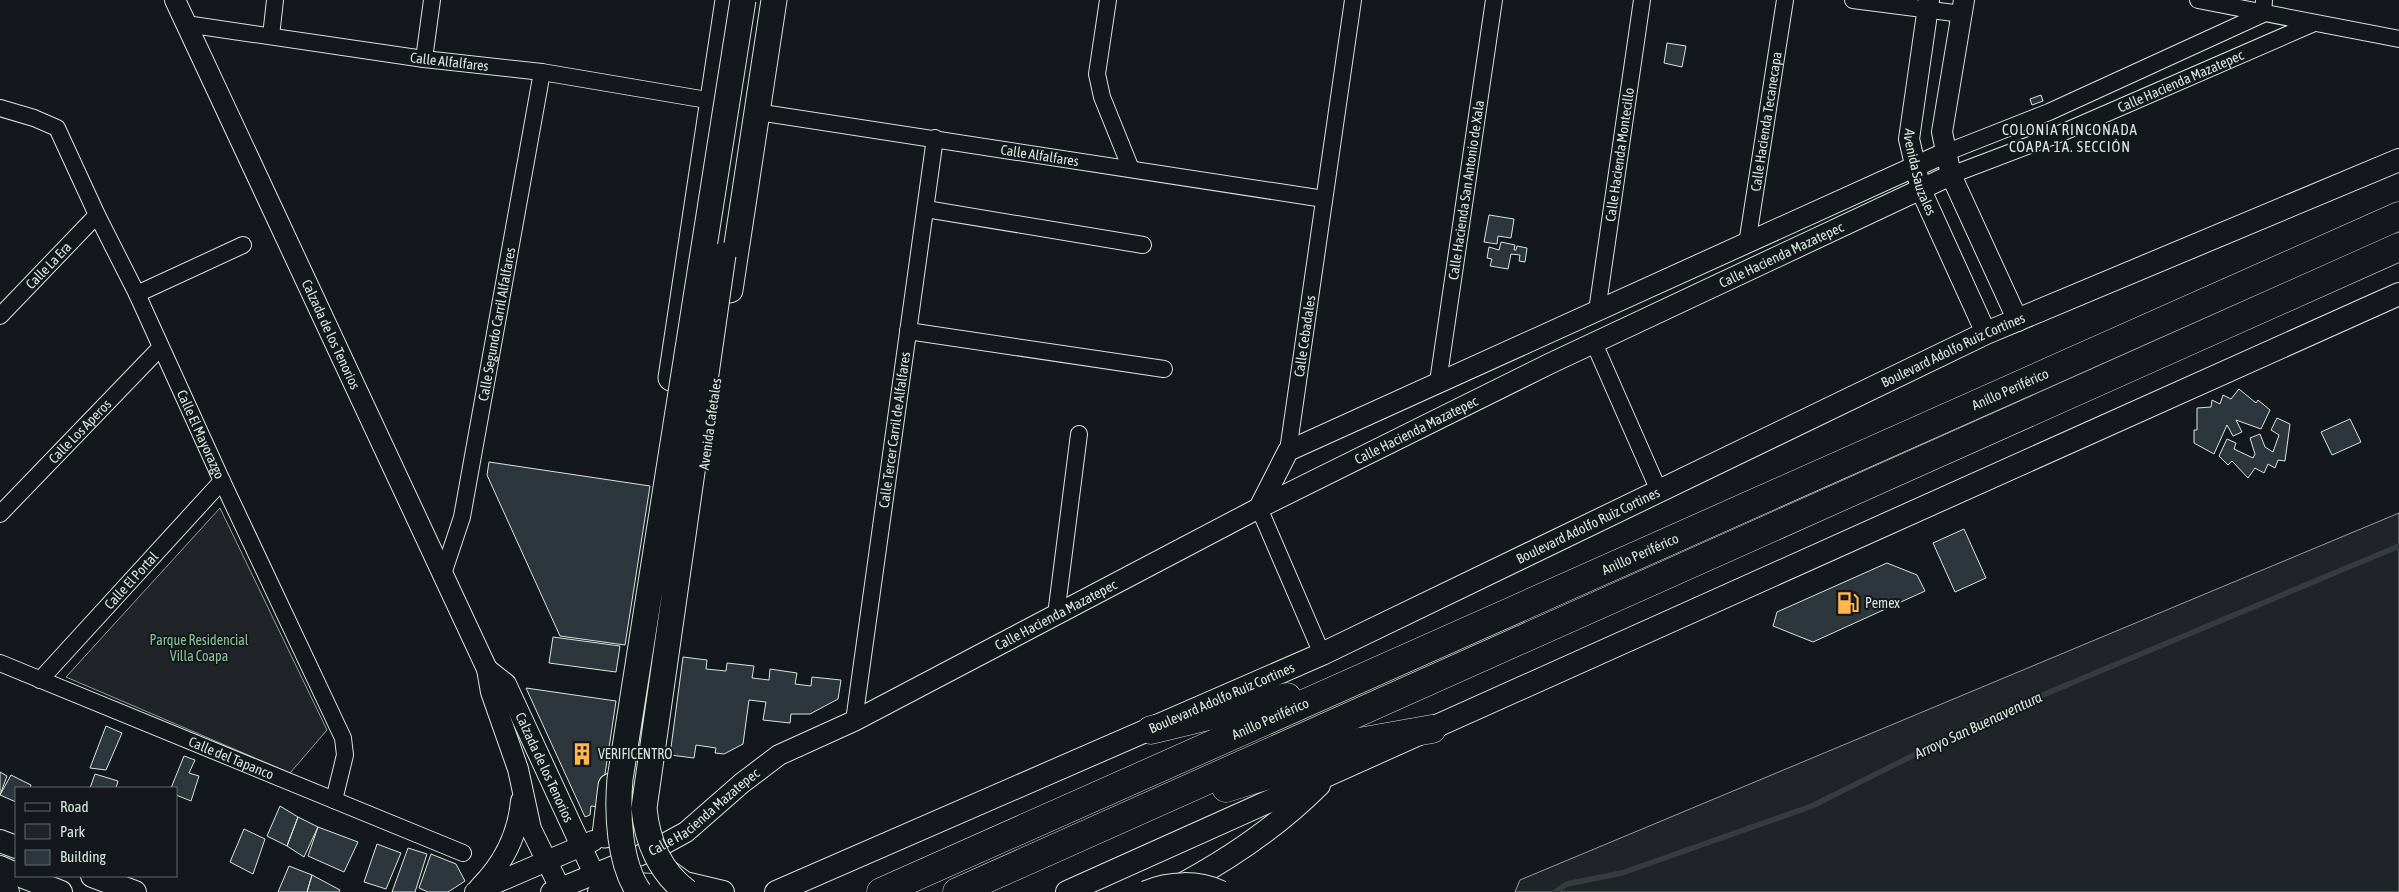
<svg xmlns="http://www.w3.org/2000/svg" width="2399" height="892" font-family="'Asap Condensed',sans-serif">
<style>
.green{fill:#202428;stroke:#939e99}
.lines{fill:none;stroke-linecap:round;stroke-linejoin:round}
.stream{stroke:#363b3e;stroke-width:5.5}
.building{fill:#2c363c;stroke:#d8e6dc}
.minor-casing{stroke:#d8e6dc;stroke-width:18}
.tertiary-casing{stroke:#d8e6dc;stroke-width:22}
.secondary-casing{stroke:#d8e6dc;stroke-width:24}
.primary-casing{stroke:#d8e6dc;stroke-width:27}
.motorway-casing{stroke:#d8e6dc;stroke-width:29}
.minor{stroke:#14181c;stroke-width:16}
.tertiary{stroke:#14181c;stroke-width:20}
.secondary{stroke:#14181c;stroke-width:22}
.primary{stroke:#14181c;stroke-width:25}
.motorway{stroke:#14181c;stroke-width:28}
.secondary-bridge-casing{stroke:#d8e6dc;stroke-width:24;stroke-linecap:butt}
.primary-bridge-casing{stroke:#d8e6dc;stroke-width:27;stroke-linecap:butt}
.secondary-bridge{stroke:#14181c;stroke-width:22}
.primary-bridge{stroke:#14181c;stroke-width:25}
.labels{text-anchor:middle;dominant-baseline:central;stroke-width:4;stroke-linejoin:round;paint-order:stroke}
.street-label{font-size:14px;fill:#d8e6dc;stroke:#14181c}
.poi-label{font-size:14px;fill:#d8e6dc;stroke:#14181c;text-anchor:start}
.park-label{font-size:14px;fill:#8ac095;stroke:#14181c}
.neighbourhood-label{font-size:15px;letter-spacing:1px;fill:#d8e6dc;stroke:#14181c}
.water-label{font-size:15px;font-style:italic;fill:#d8e6dc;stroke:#14181c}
</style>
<rect width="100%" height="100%" fill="#14181c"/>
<path class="green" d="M 220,508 L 327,730 L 290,773 L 66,677 Z
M 2399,513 L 2399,892 L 1515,892 L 1520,880 Z"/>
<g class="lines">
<path class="stream" d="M 1555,892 L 1567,884 L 1622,873 L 1812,806 L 1988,718 L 2399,546"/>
</g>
<path class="building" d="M 1667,43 L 1686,46 L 1682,67 L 1664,63 Z
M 2041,95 L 2043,101 L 2032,105 L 2030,99 Z
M 1489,215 L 1514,219 L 1511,238 L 1498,236 L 1497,244 L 1484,242 Z
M 1501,242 L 1515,245 L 1514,250 L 1516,250 L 1517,246 L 1527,248 L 1525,262 L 1519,261 L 1520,255 L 1511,254 L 1508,269 L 1490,266 L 1492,259 L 1487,258 L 1489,247 L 1499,250 Z
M 2239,389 L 2256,403 L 2258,400 L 2270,410 L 2261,429 L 2236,420 L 2242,432 L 2233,436 L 2227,425 L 2214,454 L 2194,443 L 2194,430 L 2197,430 L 2197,408 L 2211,407 L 2212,400 L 2220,404 L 2223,395 L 2231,399 Z
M 2277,418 L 2290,424 L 2285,461 L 2278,460 L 2275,468 L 2268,464 L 2264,473 L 2255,468 L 2248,478 L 2232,461 L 2228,465 L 2219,456 L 2227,439 L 2236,443 L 2234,449 L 2253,458 L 2255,454 L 2250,438 L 2260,434 L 2265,447 L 2273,452 L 2279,435 L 2271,430 Z
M 2350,419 L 2361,442 L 2332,455 L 2321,432 Z
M 489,462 L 650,486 L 625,645 L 560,636 L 487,475 Z
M 1964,529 L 1986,578 L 1955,592 L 1933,543 Z
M 1887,563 L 1917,575 L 1925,591 L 1813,642 L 1773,626 L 1777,612 Z
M 553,637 L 620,646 L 616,672 L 549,663 Z
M 683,657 L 707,660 L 706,669 L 726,671 L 727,663 L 754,666 L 752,678 L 769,680 L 770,669 L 797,673 L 795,684 L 811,686 L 812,677 L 841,680 L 838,699 L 810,714 L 791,714 L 790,723 L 763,720 L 766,702 L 749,700 L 743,744 L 724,754 L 715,753 L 716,748 L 696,745 L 694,758 L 670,755 Z
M 526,688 L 616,701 L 600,807 L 591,806 L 590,815 L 585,817 Z
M 106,726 L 122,733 L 106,770 L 90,768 Z
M 184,756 L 195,760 L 189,773 L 199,776 L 191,801 L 176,795 L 176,788 L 171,788 Z
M 0,772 L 7,776 L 0,795 Z
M 95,774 L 118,781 L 116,788 L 90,788 Z
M 11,775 L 31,785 L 30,788 L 16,788 L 16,802 L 0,795 Z
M 280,806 L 298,817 L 287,846 L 267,836 Z
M 298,817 L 318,827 L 304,857 L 287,846 Z
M 318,827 L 358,842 L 344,872 L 308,856 Z
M 244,829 L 265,839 L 253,874 L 230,862 Z
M 377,844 L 401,853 L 386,889 L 364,882 Z
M 408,848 L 427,854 L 415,892 L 392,892 Z
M 431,854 L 456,864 L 465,881 L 448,892 L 428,892 L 419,888 Z
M 289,866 L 312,875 L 307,892 L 278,892 Z
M 312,875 L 340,890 L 339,892 L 307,892 Z"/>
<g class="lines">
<defs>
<g id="minor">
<path d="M 1108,0 L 1097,74 L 1102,97 L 1131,169"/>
<path d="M 1853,0 L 1962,14"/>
<path d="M 2198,0 L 2399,39"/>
<path id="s1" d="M 186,24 L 424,59 L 542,72 L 713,101"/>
<path d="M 271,36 L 275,0"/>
<path d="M 424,59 L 432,0"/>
<path id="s2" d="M 0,108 L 34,118 L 57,128 L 97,215 L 137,294 L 222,481 L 343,738 L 345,755 L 334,800"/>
<path id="s3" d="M 757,112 L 1324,199"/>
<path d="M 1945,153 L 2049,112 L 2263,14 L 2264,0"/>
<path id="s4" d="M 1951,175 L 2059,134 L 2312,24"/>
<path d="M 926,209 L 1143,245"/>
<path id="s5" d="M 1747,244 L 1785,0"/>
<path d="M 137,294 L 243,245"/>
<path id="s6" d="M 1597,311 L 1642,0"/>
<path id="s7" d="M 0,316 L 97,215"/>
<path d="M 908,331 L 1164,369"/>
<path d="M 1594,343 L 1659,491"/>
<path id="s8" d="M 1438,382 L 1494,0"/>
<path id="s9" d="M 1288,451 L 1353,0"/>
<path d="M 1259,508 L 1322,654"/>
<path id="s10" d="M 0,514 L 160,348"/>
<path id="s11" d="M 443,574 L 462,517 L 542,72"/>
<path d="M 1056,615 L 1079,434"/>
<path id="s12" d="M 0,663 L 463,853"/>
<path id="s13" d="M 40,680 L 222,481"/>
<path id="s14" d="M 854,721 L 935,138"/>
</g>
<g id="tertiary">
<path id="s15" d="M 175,0 L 487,669 L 491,692 L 518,769 L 531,829 L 560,888"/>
<path id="s16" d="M 1929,0 L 1909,139 L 1921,190 L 1986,333"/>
<path d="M 1964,0 L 1942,132 L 1951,175 L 2018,321"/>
<path d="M 1259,508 L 1288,451 L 1945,153"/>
<path id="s17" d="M 487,669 L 506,684 L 594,874"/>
<path d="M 479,888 C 503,864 518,834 521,801"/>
<path d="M 475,892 L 593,841"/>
<path id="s18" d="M 551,892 L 655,849 L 686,832 L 742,783 L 779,755 L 854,721 L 1259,508 L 1549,364 L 1951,175"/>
</g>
<g id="secondary">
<path d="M 0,841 L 16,847"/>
<path d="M 0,867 L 16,874"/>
<path d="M 671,873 L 685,883 L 723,892"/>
<path d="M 21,876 L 61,892"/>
<path d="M 92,876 L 135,892"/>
<path d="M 1175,888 C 1228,860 1276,828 1319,785"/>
<path d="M 0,889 L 8,892"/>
<path d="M 599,892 C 624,881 657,882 681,892"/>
<path id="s19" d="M 776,892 L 1322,654 L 1986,333 L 2399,160"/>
<path d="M 1067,892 L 2399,294"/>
</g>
<path id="primary" d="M 730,290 L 774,0
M 671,378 L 728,0
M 605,835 L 611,786"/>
<g id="motorway">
<path d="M 1151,730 L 1287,697"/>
<path d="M 1226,788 L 1281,771 L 1359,742 L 1432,729"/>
<path id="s20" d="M 881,892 L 2399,216"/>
<path d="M 957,892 L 2399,247"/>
</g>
</defs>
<use href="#minor" class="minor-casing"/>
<use href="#tertiary" class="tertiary-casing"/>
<use href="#secondary" class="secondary-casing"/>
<use href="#primary" class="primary-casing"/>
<use href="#motorway" class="motorway-casing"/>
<use href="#minor" class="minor"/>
<use href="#tertiary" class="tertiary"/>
<use href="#secondary" class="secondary"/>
<use href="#primary" class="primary"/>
<use href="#motorway" class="motorway"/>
<defs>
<path id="secondary-bridge" d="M 1146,892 C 1169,882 1198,881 1221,892"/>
<path id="primary-bridge" d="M 639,892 C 619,863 617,813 620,779 L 743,0
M 687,892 C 660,872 647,841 644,808 L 723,255"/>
</defs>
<use href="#secondary-bridge" class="secondary-bridge-casing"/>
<use href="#primary-bridge" class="primary-bridge-casing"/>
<use href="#secondary-bridge" class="secondary-bridge"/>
<use href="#primary-bridge" class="primary-bridge"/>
</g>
<defs>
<symbol id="fuel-bare" viewBox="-9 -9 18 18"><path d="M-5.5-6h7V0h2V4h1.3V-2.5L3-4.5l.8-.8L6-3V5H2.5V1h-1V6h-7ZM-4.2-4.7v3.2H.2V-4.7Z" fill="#ffb74d" stroke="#14181c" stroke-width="2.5" paint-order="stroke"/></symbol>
<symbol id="building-bare" viewBox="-9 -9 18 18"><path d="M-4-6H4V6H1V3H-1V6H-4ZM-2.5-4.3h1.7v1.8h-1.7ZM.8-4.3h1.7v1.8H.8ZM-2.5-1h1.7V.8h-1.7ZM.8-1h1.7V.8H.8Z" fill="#ffb74d" stroke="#14181c" stroke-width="2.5" paint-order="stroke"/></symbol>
</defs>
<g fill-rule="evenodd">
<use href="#fuel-bare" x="1832" y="587" width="32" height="32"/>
<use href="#building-bare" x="566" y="738" width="32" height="32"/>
</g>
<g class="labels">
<g class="street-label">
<text stroke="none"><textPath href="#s1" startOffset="266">Calle Alfalfares</textPath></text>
<text stroke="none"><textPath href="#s4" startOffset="248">Calle Hacienda Mazatepec</textPath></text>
<text stroke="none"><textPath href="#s5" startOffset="124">Calle Hacienda Tecanecapa</textPath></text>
<text stroke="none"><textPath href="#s3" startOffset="286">Calle Alfalfares</textPath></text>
<text stroke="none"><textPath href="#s6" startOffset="158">Calle Hacienda Montecillo</textPath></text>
<text stroke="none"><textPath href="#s16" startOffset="175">Avenida Sauzales</textPath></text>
<text stroke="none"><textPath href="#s8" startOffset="194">Calle Hacienda San Antonio de Xala</textPath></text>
<text stroke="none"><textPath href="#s18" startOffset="1389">Calle Hacienda Mazatepec</textPath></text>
<text stroke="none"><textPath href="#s7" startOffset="70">Calle La Era</textPath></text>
<text stroke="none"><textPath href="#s11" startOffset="256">Calle Segundo Carril Alfalfares</textPath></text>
<text stroke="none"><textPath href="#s15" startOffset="369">Calzada de los Tenorios</textPath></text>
<text stroke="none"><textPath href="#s9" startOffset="116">Calle Cebadales</textPath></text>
<text stroke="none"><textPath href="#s19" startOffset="1296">Boulevard Adolfo Ruiz Cortines</textPath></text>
<text stroke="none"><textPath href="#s20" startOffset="1236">Anillo Periférico</textPath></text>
<text transform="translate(710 424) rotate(-82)">Avenida Cafetales</text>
<text stroke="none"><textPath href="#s14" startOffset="294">Calle Tercer Carril de Alfalfares</textPath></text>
<text stroke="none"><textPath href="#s18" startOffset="984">Calle Hacienda Mazatepec</textPath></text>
<text stroke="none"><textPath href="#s10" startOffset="115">Calle Los Aperos</textPath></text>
<text stroke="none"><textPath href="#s2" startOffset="399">Calle El Mayorazgo</textPath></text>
<text stroke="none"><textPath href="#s19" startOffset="891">Boulevard Adolfo Ruiz Cortines</textPath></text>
<text stroke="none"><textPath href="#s20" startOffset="831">Anillo Periférico</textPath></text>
<text stroke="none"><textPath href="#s13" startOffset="135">Calle El Portal</textPath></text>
<text stroke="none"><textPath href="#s18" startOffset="579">Calle Hacienda Mazatepec</textPath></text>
<text stroke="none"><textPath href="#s19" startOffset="486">Boulevard Adolfo Ruiz Cortines</textPath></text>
<text stroke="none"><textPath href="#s20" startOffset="426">Anillo Periférico</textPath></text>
<text stroke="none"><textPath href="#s12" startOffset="250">Calle del Tapanco</textPath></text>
<text stroke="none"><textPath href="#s17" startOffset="116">Calzada de los Tenorios</textPath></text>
<text stroke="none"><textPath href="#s18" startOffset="174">Calle Hacienda Mazatepec</textPath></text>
</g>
<g class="poi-label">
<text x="1865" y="603">Pemex</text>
<text x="598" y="754">VERIFICENTRO</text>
</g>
<g class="park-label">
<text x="199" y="640">Parque Residencial<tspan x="199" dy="16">Villa Coapa</tspan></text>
</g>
<g class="neighbourhood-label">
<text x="2070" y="129">COLONIA RINCONADA<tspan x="2070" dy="17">COAPA 1A. SECCIÓN</tspan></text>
</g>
<g class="water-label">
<text transform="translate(1978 725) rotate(-25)">Arroyo San Buenaventura</text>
</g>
</g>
<rect x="15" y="787" width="162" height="90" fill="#14181c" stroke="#626a69"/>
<rect x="25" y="803" width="25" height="8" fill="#14181c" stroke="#626a69"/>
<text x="60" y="812" font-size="15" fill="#d8e6dc">Road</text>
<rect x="25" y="824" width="25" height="15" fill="#202428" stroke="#626a69"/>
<text x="60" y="837" font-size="15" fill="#d8e6dc">Park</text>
<rect x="25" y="850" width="25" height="15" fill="#2c363c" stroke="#626a69"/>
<text x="60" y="862" font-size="15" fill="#d8e6dc">Building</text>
</svg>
